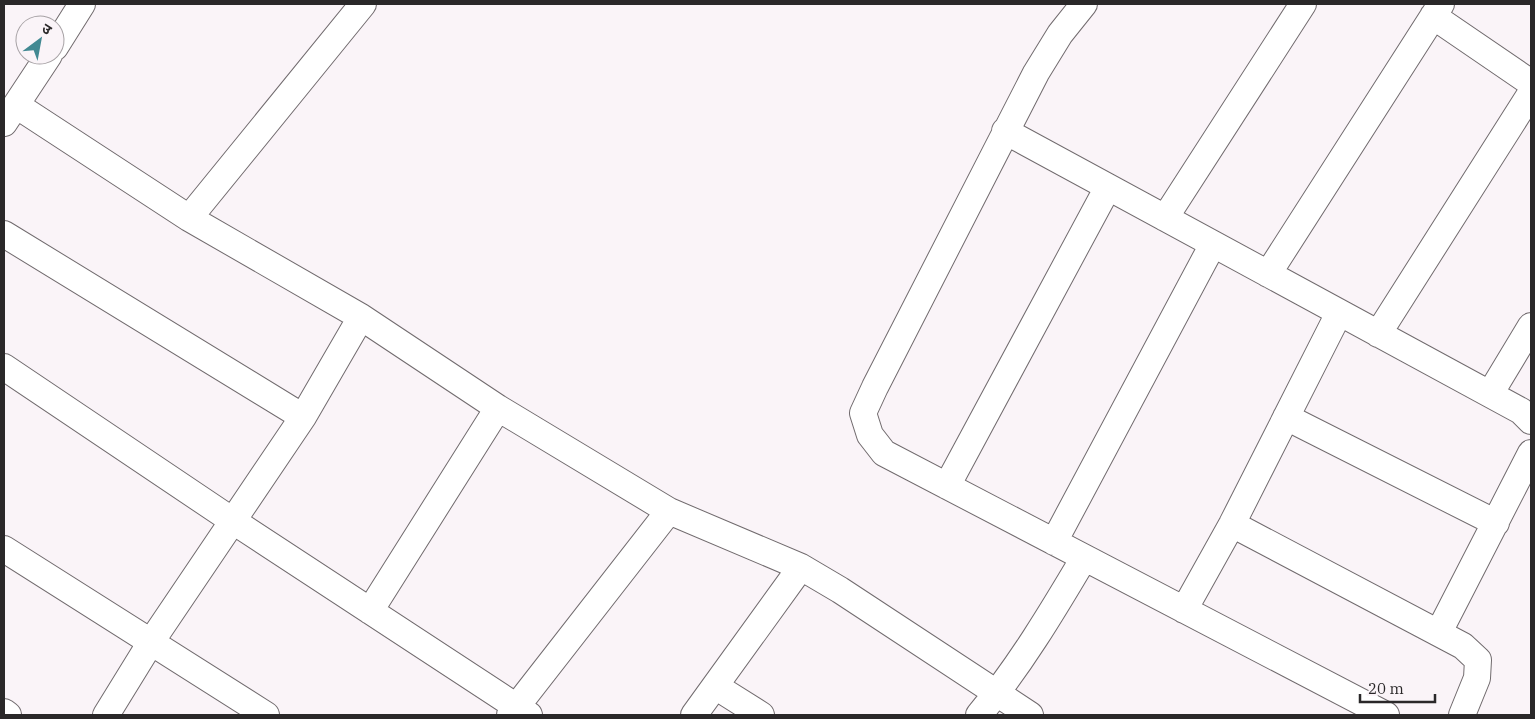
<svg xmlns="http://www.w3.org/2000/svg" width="1535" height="719" font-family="'IBM Plex Serif','Noto Sans Devanagari',serif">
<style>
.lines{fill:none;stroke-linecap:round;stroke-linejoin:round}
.minor-casing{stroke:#716b6e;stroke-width:28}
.minor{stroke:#fff;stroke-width:26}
</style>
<rect width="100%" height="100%" fill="#faf4f8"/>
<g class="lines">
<defs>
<path id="minor" d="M 1084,4 L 1060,34 L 1036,73 L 875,387 L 863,413 L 870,435 L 884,453 L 1386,715
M 1433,16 L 1531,83
M 55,47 L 82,4
M 16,105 L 189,218 L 361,317 L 498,408 L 669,511 L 801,567 L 840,590 L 1030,715
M 4,123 L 49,55
M 1005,131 L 1521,411 L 1531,421
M 189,218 L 363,4
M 1165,218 L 1303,4
M 4,234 L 303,417
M 1268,274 L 1441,4
M 1378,334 L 1531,93
M 4,367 L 233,521 L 529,715
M 1490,394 L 1531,326
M 1286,417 L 1496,523
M 947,486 L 1108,187
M 1232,524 L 1463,646 L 1478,660 L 1477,678 L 1462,715
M 1054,542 L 1213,244
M 4,549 L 266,715
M 1184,610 L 1232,524 L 1339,313
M 370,611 L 498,408
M 1439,632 L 1531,453
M 715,686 L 761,715
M 4,712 L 8,715
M 106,715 L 151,642 L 303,417 L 361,317
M 510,715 L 669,511
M 694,715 L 801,567
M 979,715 C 1019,667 1052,612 1084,558"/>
</defs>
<use href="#minor" class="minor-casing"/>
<use href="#minor" class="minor"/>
</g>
<rect width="1535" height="719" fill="none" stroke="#2a2829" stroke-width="10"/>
<g transform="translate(40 40) rotate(32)"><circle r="24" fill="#faf4f8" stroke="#a7a2a5"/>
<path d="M0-4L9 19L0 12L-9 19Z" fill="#428992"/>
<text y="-8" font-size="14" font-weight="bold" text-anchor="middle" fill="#2a2829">उ</text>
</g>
<path d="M1360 694v8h75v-8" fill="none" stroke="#2a2829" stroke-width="2.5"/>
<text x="1368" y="694" font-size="15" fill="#2a2829" stroke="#faf4f8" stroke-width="4" paint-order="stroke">20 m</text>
</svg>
